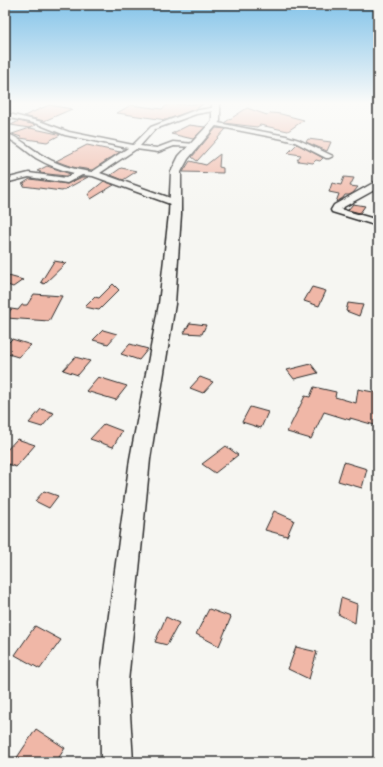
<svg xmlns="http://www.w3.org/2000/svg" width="383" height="767" font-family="Pangolin,sans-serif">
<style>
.building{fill:#f0b7a7;stroke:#2b2b2b}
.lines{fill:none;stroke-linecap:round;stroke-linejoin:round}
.street-casing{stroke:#2b2b2b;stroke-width:3}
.secondary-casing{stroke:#2b2b2b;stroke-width:3}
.street{fill:#f6f6f2;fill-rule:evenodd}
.secondary{fill:#f6f6f2;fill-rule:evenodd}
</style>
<rect width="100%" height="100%" fill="#f6f6f2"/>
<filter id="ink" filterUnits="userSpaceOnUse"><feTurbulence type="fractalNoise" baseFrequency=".025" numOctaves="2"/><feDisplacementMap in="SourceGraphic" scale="8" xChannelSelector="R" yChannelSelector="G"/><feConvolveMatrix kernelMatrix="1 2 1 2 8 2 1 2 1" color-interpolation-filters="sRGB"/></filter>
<g filter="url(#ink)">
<path class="building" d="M 169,104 L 203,104 L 196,109 L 166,120 L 117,113 L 131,105 L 162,109 Z
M 49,105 L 72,109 L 44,121 L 24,116 Z
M 247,108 L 267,115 L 272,113 L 281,114 L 304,120 L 288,131 L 260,125 L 257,127 L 224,123 Z
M 19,121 L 36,125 L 29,128 L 11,125 Z
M 189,125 L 205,127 L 193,139 L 171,134 Z
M 30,128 L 58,134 L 60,135 L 47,142 L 20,138 L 21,137 L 12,134 Z
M 216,128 L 226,129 L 197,161 L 192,157 Z
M 308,139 L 331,142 L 327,151 L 306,142 Z
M 297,144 L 323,158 L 320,161 L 316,160 L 313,163 L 298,161 L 299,160 L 297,160 L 301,155 L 288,153 Z
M 87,145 L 120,152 L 92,170 L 72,167 L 56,161 Z
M 220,154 L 219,167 L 223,168 L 223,173 L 183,172 L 190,161 L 206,165 Z
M 47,166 L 59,170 L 70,174 L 66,176 L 39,173 L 41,172 L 37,171 Z
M 121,168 L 137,171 L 123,180 L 111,175 Z
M 82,177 L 88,177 L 62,191 L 23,186 L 25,184 L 22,184 L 30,179 L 67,184 Z
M 344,177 L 354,178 L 350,186 L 358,187 L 353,193 L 349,195 L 345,195 L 343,198 L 336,202 L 339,194 L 329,192 L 332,183 L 341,185 Z
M 104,181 L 114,185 L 91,199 L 88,194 Z
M 353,204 L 365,206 L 360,213 L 348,210 Z
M 54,261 L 66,263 L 44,284 L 41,282 Z
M 5,275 L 23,280 L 13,287 L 5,284 Z
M 113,284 L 119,290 L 99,310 L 85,307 L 95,297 L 99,298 Z
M 312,287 L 326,291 L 319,306 L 304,301 Z
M 34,294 L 62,296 L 49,321 L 6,318 L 11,309 L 18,310 L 22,305 L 27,305 Z
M 348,303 L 363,305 L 359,316 L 346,311 Z
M 190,323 L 206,325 L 202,334 L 184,333 Z
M 103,330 L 117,334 L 108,344 L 93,340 Z
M 12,339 L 31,345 L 18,357 L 5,353 L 5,346 Z
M 130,344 L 148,349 L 139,360 L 121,354 Z
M 75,357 L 90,361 L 78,375 L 63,370 Z
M 311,364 L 318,373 L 294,379 L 287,370 Z
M 98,377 L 127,386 L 116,400 L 86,391 Z
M 200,377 L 213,382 L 203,393 L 190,388 Z
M 314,387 L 336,392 L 335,397 L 356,403 L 358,389 L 378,393 L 378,426 L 350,418 L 350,420 L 324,412 L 311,439 L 287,432 L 305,396 L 310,397 Z
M 250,407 L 268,412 L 261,428 L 242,422 Z
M 41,409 L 54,413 L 42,427 L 29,423 Z
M 104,424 L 122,431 L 113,447 L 90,439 Z
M 17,439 L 35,445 L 16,467 L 5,463 L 5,452 Z
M 226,446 L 238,455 L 215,473 L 202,464 Z
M 344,462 L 367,469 L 362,488 L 338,481 Z
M 44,491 L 58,496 L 49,508 L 35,501 Z
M 274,511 L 294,520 L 287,536 L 265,530 Z
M 341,598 L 357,604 L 355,623 L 338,614 Z
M 209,609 L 231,617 L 219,646 L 196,634 Z
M 166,617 L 179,623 L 167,645 L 155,642 Z
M 35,626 L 61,640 L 40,669 L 15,655 Z
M 296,647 L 317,652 L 309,679 L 288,669 Z
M 36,729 L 65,748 L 56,762 L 14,762 Z"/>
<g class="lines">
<defs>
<path id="street" d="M 217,107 L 220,109 L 219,110 L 196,114 L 155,129 L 140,146 L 157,148 L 173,142 L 194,144 L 196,145 L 196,147 L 174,146 L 158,152 L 136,149 L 100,173 L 179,201 L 180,203 L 179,205 L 173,205 L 93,176 L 82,175 L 67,183 L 29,177 L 5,183 L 5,179 L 29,173 L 66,178 L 74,173 C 61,170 48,165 36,158 C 26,151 17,142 5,137 L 5,133 C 18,137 28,146 40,154 C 55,164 74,170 92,172 L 128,148 L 65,135 L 38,124 L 5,117 L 5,113 L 42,122 L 69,132 L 133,145 L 151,127 L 193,111 Z
M 213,122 L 286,136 L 299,140 L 333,156 L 329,158 L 326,158 L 295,142 L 283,139 L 211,125 L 210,124 Z
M 375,182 L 378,182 L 378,188 L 340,209 L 378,220 L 378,226 L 332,212 L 331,210 L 334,205 Z"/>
<path id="secondary" d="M 212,104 L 220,104 L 220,121 L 188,159 L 181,172 L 181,214 L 175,304 L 150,459 L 128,682 L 133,762 L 101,762 L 100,682 L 130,459 L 159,304 L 169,214 L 171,172 L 179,156 L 212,121 Z"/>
</defs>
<use href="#street" class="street-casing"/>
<use href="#secondary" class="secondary-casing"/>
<use href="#street" class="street"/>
<use href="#secondary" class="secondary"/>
</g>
</g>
<linearGradient id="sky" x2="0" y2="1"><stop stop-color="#83c3e9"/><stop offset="0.49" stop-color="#fbfbf9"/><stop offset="1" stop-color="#fbfbf9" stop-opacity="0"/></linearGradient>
<rect width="383" height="211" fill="url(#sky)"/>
<rect width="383" height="767" fill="none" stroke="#f6f6f2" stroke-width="20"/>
<rect x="10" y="10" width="363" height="747" fill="none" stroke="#2b2b2b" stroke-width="1.5" filter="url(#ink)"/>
</svg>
